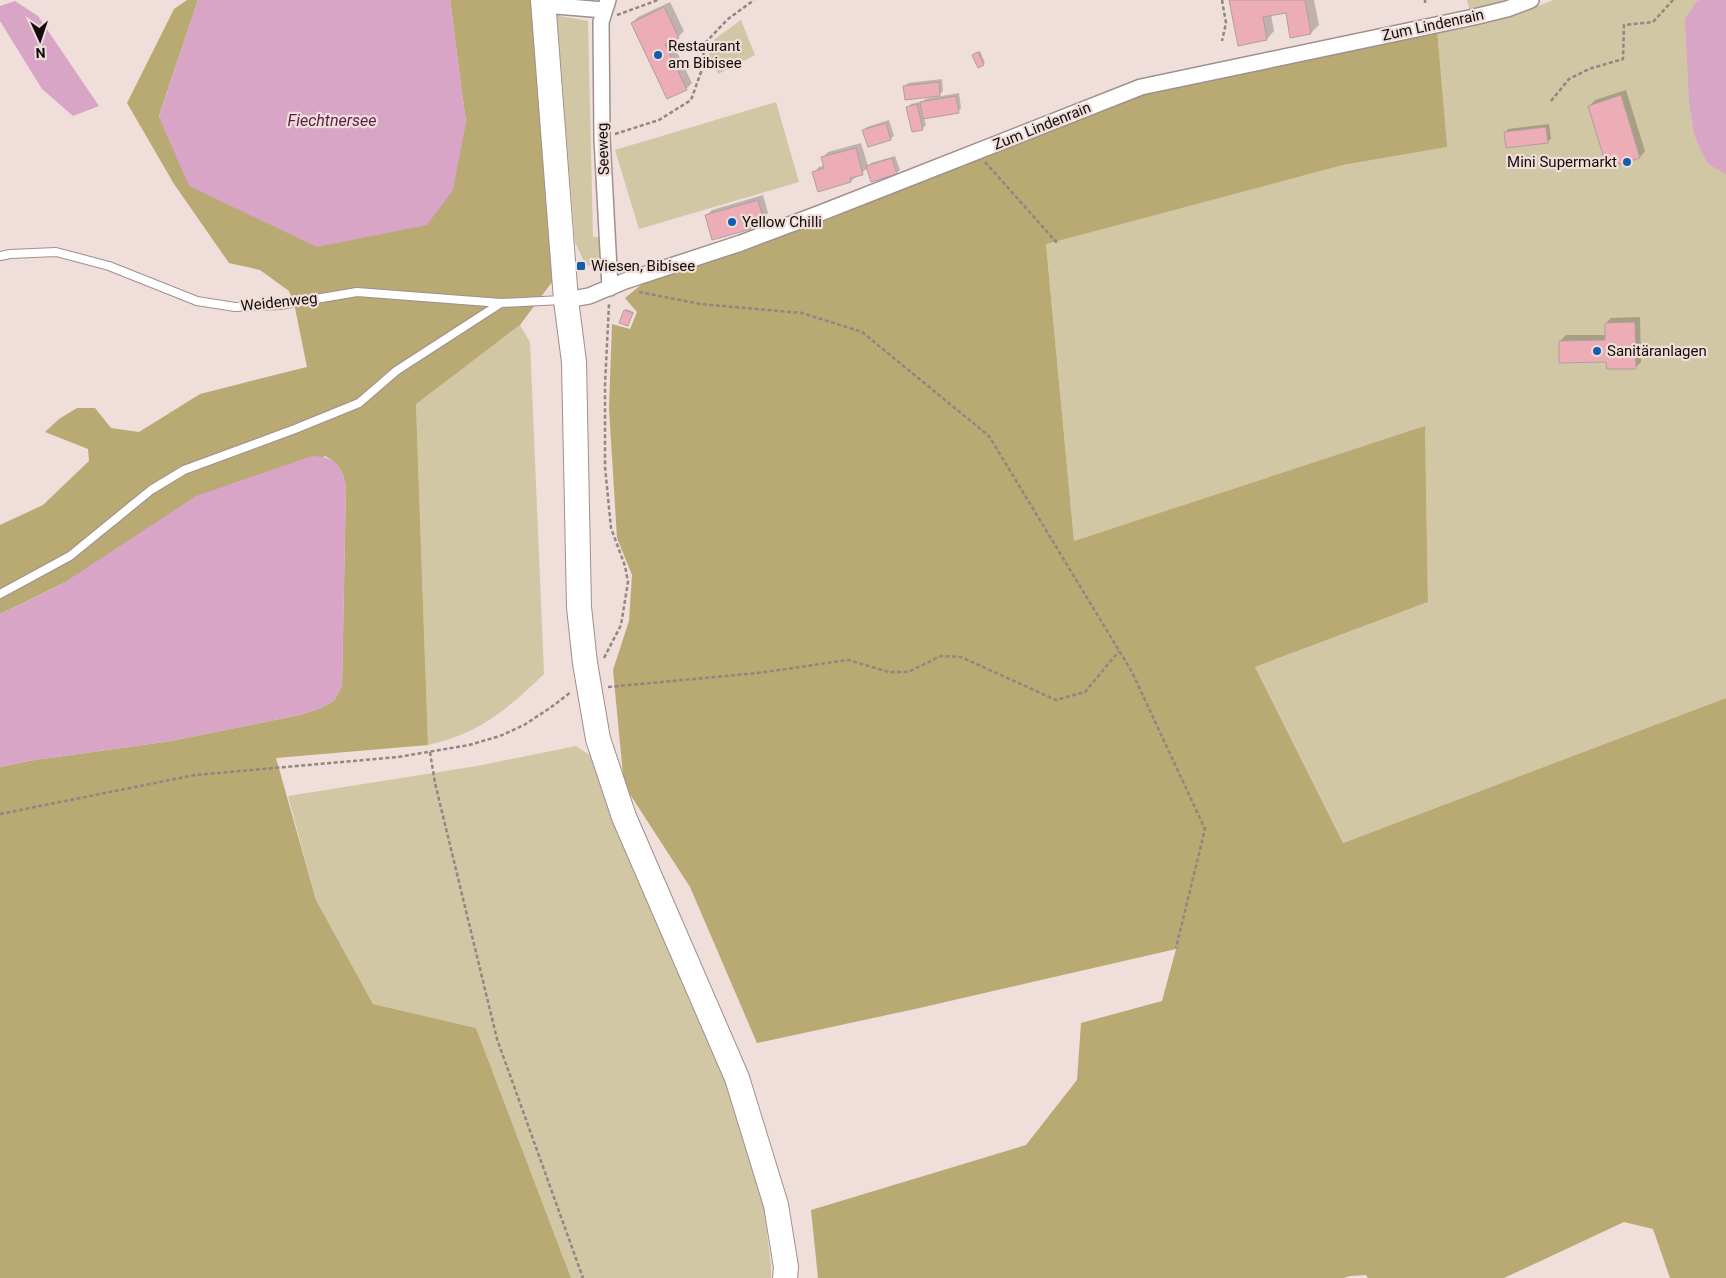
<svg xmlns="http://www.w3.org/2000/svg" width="1726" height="1278" font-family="Roboto,sans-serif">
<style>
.green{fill:#d1c7a4}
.forest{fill:#b9a973}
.water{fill:#d8a5c6}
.shadow{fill:#0003}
.building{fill:#ecadb7;stroke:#b09fa1}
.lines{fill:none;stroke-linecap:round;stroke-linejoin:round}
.service-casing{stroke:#9f908c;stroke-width:10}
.minor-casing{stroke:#9f908c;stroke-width:18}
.primary-casing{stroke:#9f908c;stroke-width:26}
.path{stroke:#928682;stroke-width:2.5;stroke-dasharray:4 2.5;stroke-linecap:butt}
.service{stroke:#fff;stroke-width:8}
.minor{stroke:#fff;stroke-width:15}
.primary{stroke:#fff;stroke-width:24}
.poi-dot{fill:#125dac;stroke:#efded9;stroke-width:2}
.labels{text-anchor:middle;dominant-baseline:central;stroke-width:4.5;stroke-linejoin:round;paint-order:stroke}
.street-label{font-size:15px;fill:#120d0b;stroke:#efded9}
.poi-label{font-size:15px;fill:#120d0b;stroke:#efded9;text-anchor:start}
.water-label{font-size:16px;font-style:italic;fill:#5d204c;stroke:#efded9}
</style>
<rect width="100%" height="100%" fill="#efded9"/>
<path class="green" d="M 550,0 L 555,0 L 560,16 L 588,21 L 593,237 L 600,237 C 601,251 604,264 586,266 L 575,242 L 557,22 Z
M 1467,0 L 1513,0 L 1470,12 Z
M 1554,0 L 1726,0 L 1726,698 L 1343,843 L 1255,667 L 1428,602 L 1425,427 L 1074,541 L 1046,243 L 1343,165 L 1446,147 L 1437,29 C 1478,24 1516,15 1554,0 Z
M 741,20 L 755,55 L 718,74 L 708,56 L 715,39 Z
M 776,102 L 799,182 L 639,229 L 615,150 Z
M 520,325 L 530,342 L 544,674 C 518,699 492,723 458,736 C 448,740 438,742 428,745 L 416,403 Z
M 576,746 L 594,758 L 728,1081 L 764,1207 L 771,1266 L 771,1278 L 571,1278 L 476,1028 L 373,1004 L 316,900 L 288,796 L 477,766 Z"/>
<path class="forest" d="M 187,0 L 198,0 L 159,116 L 466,123 L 450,0 L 532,0 L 555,278 L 520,325 L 416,404 L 428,745 L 276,758 L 316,900 L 373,1004 L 476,1028 L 571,1278 L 0,1278 L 0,767 L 28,761 L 171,741 L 299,715 L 316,710 L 334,701 L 342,685 L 346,487 C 343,471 340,464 325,456 L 0,614 L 0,525 L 43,505 L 89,461 L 88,449 L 45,432 L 59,419 L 77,408 L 95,408 L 111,428 L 139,432 L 200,394 L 307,367 L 294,303 L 289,291 L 260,270 L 229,263 L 174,184 L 127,103 L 174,9 Z
M 1437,29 L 1447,147 L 1343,165 L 1046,244 L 1074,541 L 1425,426 L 1428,602 L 1255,667 L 1343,843 L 1726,698 L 1726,1278 L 1670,1278 L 1653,1229 L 1624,1222 L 1504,1278 L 1368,1278 L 1366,1275 L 1350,1276 L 1343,1278 L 818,1278 L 811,1210 L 1026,1145 L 1077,1080 L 1081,1023 L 1162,1001 L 1176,949 L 915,1009 L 757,1043 L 690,887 L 624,785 L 613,670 L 629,621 L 632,575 L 617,538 L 609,408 L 612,324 L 630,329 L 637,312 L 625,298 L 647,280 L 742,252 L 827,220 L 1141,91 Z"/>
<path class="water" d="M 198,0 L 450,0 L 466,123 L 453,190 L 427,225 L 317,247 L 189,186 L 159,117 Z
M 1700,0 L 1726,0 L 1726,174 L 1708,164 L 1701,151 L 1694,134 L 1689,100 L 1685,19 L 1696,2 Z
M 15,1 L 38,16 L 99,106 L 73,116 L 42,89 L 0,21 L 0,6 Z
M 312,456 C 335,457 342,464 346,487 L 342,685 L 334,701 L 316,710 L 299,715 L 171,741 L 28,761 L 0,767 L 0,614 L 62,584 L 196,496 Z"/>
<path class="shadow" d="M 1231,0 L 1314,0 L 1319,25 L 1311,33 L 1291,36 L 1287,11 L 1271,14 L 1274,31 L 1267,39 Z
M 670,2 L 684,31 L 678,37 L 671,40 L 692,83 L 686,89 L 632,23 L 638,17 Z
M 980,51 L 985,63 L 983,64 L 975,53 Z
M 942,79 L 943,91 L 940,94 L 905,86 L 908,83 Z
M 1626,90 L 1645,151 L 1640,157 L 1608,166 L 1589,106 L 1595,100 Z
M 959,93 L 961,108 L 958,112 L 924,118 L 926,125 L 922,129 L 908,107 L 911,104 L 920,102 L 921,104 L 925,99 Z
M 889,120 L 894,136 L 890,139 L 864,130 L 867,127 Z
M 1549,124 L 1551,139 L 1547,142 L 1505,133 L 1508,129 Z
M 861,143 L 868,166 L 871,163 L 895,156 L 900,170 L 896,173 L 868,168 L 851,181 L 819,190 L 814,172 L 819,167 L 825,165 L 822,158 L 828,152 Z
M 763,195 L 768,213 L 751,228 L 706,216 L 712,210 Z
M 626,309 L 634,312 L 628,325 L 621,322 Z
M 1640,317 L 1641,362 L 1635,368 L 1608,361 L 1560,341 L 1566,335 L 1606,335 L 1606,323 L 1611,318 Z"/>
<path class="building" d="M 1229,0 L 1305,0 L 1311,34 L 1290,38 L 1286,13 L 1263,17 L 1267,40 L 1238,46 Z
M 664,7 L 679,38 L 665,44 L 687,90 L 667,99 L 631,23 Z
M 978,52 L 984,65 L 978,68 L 972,55 Z
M 939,82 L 940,96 L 905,100 L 903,86 Z
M 1621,95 L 1640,158 L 1607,168 L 1588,106 Z
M 956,96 L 959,113 L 923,119 L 920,102 Z
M 917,104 L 923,130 L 912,132 L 906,107 Z
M 886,123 L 891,140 L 868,147 L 862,130 Z
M 1546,127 L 1548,143 L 1506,148 L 1504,132 Z
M 856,148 L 863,175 L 850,178 L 851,182 L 818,192 L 812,172 L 824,168 L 821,157 Z
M 892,158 L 897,174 L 871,182 L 866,166 Z
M 758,200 L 764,220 L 750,224 L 751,229 L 712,240 L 705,215 Z
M 624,310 L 633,313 L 628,326 L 619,323 Z
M 1635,322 L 1636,369 L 1607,369 L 1606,362 L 1559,363 L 1559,341 L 1605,340 L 1605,323 Z"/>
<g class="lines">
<defs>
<path id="service" d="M 0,256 L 10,254 L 56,252 L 109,266 L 197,301 L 235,307 L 280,305 L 357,292 L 501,303 L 562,300
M 0,594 L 70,556 L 151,490 L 184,470 L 295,429 L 359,403 L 396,371 L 501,303"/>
<path id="minor" d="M 608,0 L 601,22 L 602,138 L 610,288
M 544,5 L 604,10
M 566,300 L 589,296 L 625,281 L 741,243 L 818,214 L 1141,87 L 1474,17 L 1507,9 L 1531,0"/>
<path id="primary" d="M 543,0 L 566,300 L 574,362 L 579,607 L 585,663 L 598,739 L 624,817 L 737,1078 L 776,1205 L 786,1267 L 785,1278"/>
</defs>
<use href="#service" class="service-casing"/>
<use href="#minor" class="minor-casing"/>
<use href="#primary" class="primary-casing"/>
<path class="path" d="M 1222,0 L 1226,23 L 1222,41
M 1425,0 L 1425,3
M 617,15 L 658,0
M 1551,101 L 1569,79 L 1589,69 L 1623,59 L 1624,25 L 1653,22 L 1673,0
M 615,134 L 659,120 L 691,100 L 701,72 L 705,43 L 728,19 L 754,0
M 985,162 L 1058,244
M 639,292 L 700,304 L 802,313 L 862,332 L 989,436 L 1132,672 L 1205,829 L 1176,948
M 604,658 L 621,625 L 628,582 L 625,566 L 611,528 L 605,467 L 605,385 L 609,304
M 608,687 L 758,673 L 848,660 L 889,672 L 908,672 L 941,656 L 961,657 L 1056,700 L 1085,692 L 1119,651
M 430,752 L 435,783 L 497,1039 L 583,1278
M 0,814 L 195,775 L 398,757 L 469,745 L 500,736 L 524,725 L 550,708 L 571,692"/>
<use href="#service" class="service"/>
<use href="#minor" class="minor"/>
<use href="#primary" class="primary"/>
</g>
<g class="poi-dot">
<circle cx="658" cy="55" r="5"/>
<circle cx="1627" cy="162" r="5"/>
<circle cx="732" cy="222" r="5"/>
<rect x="576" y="261" width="10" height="10" rx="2.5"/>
<circle cx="1597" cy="351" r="5"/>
</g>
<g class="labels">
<g class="street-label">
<text transform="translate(1433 25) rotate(-12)">Zum Lindenrain</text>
<text transform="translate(1042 126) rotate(-22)">Zum Lindenrain</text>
<text transform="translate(603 149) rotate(-92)">Seeweg</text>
<text transform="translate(279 302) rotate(-6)">Weidenweg</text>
</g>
<g class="poi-label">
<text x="668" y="46">Restaurant<tspan x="668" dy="17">am Bibisee</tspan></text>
<text x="1617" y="162" text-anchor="end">Mini Supermarkt</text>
<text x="742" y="222">Yellow Chilli</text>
<text x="591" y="266">Wiesen, Bibisee</text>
<text x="1607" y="351">Sanitäranlagen</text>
</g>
<g class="water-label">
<text x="332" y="120">Fiechtnersee</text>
</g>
</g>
<g transform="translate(40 40) rotate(177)" stroke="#efded9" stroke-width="4" paint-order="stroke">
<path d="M0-4L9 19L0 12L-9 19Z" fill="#120d0b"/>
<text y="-8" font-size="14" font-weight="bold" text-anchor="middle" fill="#120d0b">N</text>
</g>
</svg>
